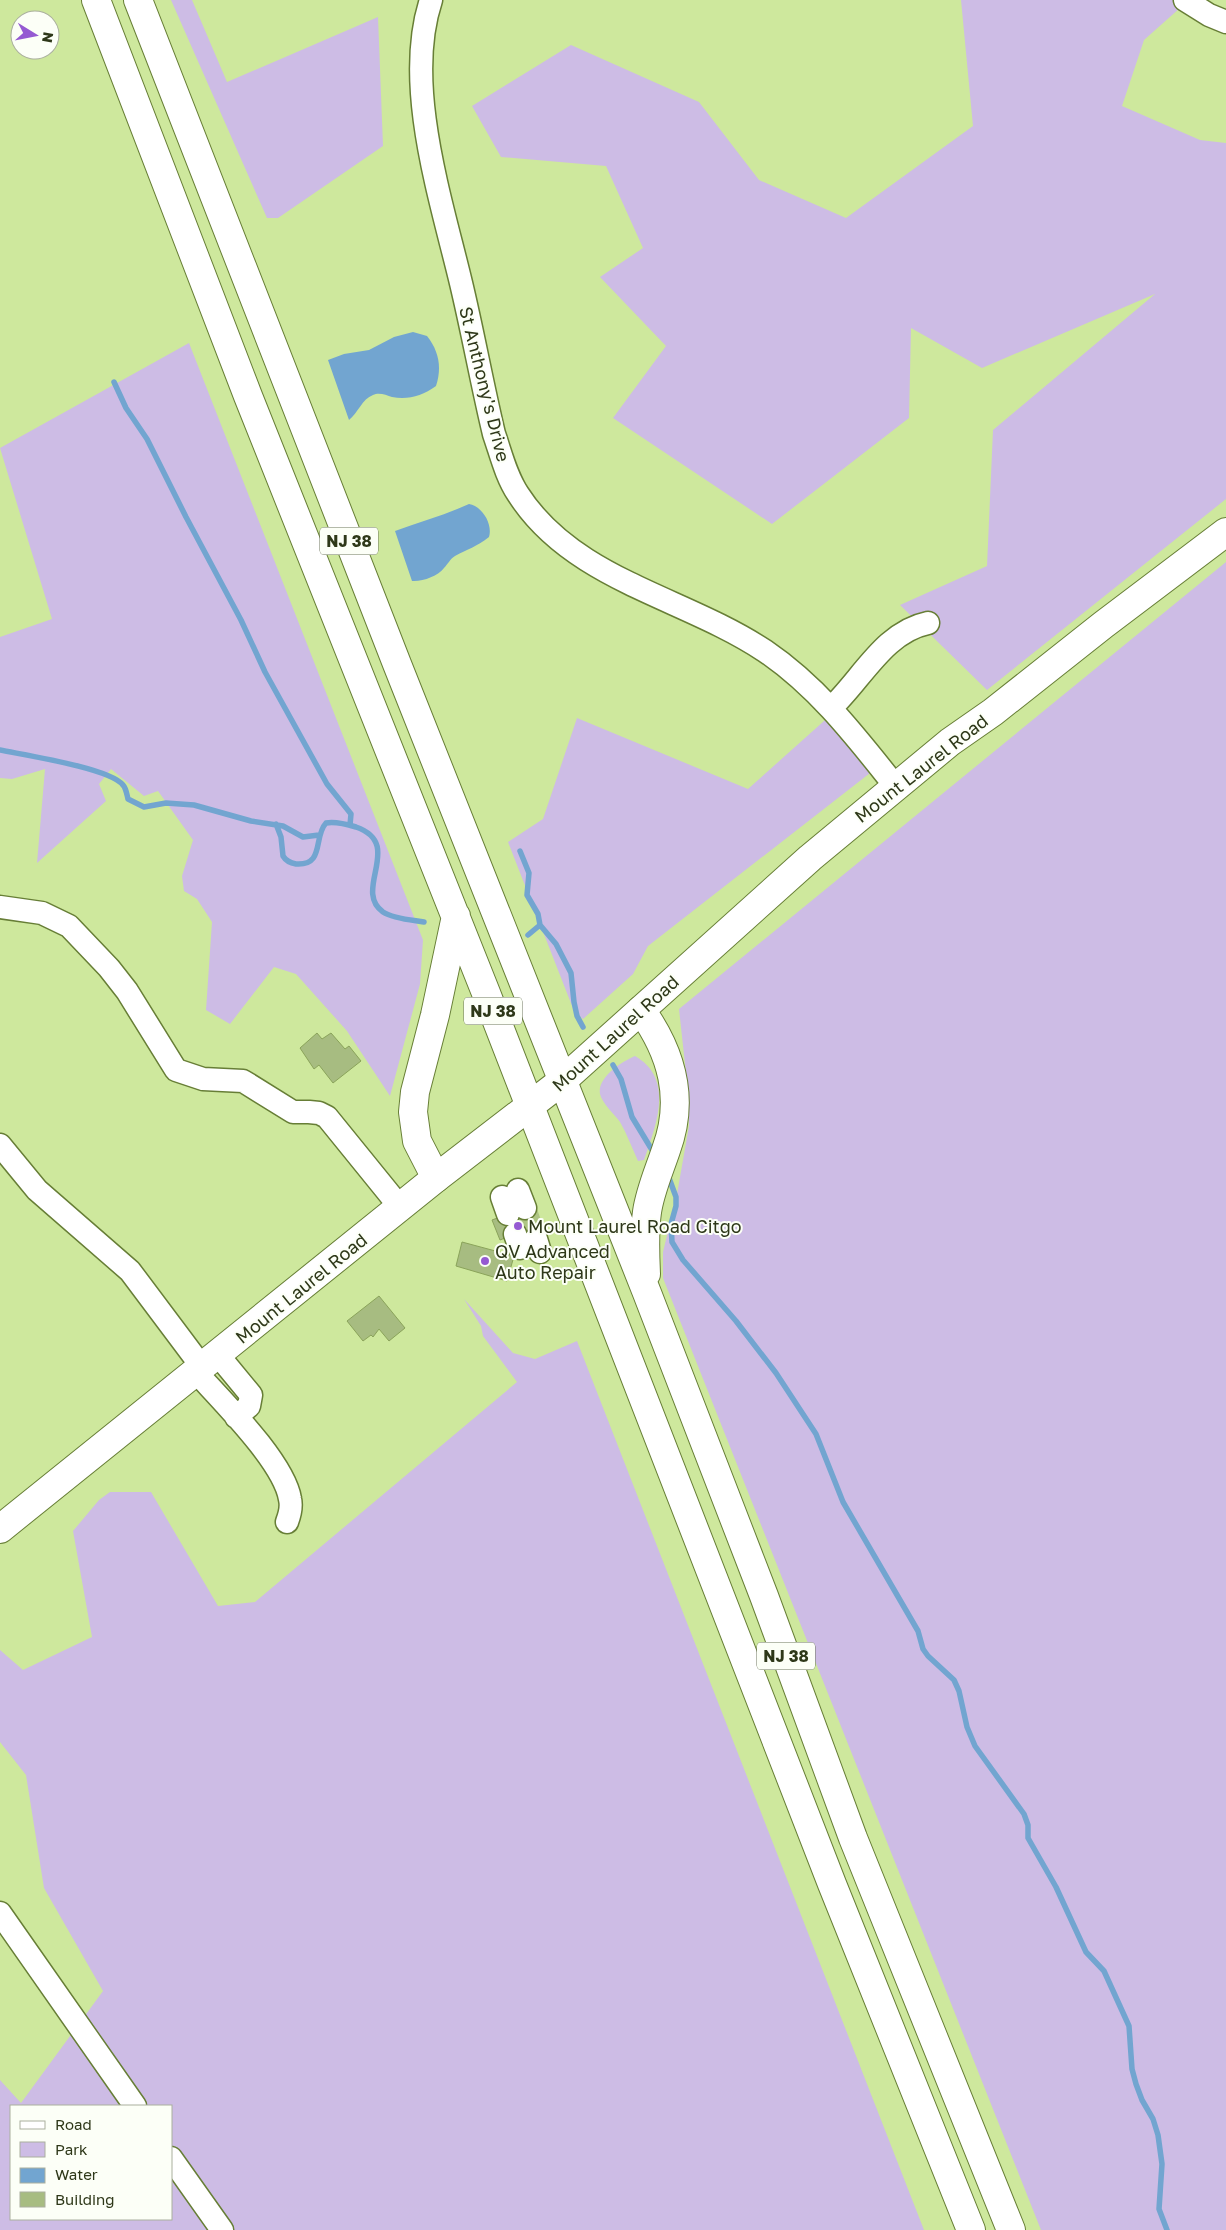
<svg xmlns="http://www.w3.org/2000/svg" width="1226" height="2230" font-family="'Golos Text',sans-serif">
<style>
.green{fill:#cdbce5;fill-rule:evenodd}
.water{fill:#72a5d0}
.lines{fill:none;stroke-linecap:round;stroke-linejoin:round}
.stream{stroke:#72a5d0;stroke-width:5.5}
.building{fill:#a7bc81;stroke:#8aa35a}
.minor-tunnel{stroke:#aec583;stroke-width:22;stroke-dasharray:22 11;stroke-linecap:butt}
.minor-casing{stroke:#677e36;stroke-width:25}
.major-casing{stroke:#677e36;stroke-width:30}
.highway-casing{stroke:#677e36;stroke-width:30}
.minor{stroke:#fff;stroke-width:22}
.major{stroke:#fff;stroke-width:28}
.highway{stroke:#fff;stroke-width:28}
.poi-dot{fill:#955ad2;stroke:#fcfff7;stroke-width:2}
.labels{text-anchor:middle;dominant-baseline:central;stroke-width:4;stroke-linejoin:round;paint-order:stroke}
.shield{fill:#fcfff7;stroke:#6c745c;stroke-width:1}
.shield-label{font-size:16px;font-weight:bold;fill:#2e3819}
.street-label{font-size:18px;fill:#2e3819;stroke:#fcfff7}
.poi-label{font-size:18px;fill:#2e3819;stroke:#fcfff7;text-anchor:start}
</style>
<rect width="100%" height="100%" fill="#cee89d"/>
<path class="green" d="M 171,0 L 192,0 L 227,82 L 378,17 L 383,146 L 278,218 L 267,218 Z
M 961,0 L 1189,0 L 1144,40 L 1122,106 L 1200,140 L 1226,143 L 1226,499 L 987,690 L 900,605 L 987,566 L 993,430 L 1155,294 L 982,368 L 911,328 L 909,418 L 772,524 L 613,418 L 666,346 L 600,277 L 643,248 L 606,166 L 501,157 L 472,106 L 571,45 L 699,102 L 759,180 L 846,218 L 973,126 Z
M 189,343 L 423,940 L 420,984 L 390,1096 L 347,1031 L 296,974 L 274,967 L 230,1024 L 206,1010 L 212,922 L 197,899 L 184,891 L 182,876 L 193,840 L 158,791 L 144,796 L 111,769 L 99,784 L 106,801 L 37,863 L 45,769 L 12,779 L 0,778 L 0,637 L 52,619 L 0,448 Z
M 1226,562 L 1226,2230 L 1041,2230 L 663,1278 L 663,1252 L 677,1194 L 689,1126 L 686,1073 L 679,1009 Z
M 843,704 L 888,759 L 648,946 L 633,974 L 583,1019 L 574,1011 L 508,842 L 543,819 L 577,718 L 748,789 Z
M 635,1056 C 675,1079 656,1125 644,1160 L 638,1161 C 632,1148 627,1134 620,1122 C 614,1114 602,1103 600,1094 C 597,1077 623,1061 635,1056 Z
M 464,1299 L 513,1353 L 535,1359 L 577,1341 L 924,2230 L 0,2230 L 0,2080 L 21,2103 L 103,1991 L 44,1888 L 26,1775 L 0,1742 L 0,1650 L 23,1670 L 92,1637 L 73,1531 L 99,1500 L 110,1492 L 151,1492 L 218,1606 L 255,1602 L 517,1382 L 483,1336 L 481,1326 ZM 11,2106 L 171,2106 L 171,2219 L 11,2219 Z"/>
<path class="water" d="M 413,332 L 427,336 C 439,351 442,368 436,386 C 422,396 408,400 392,397 C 386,395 379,392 373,395 C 362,399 358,413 349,420 L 328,360 L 344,354 L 369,350 L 394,337 Z
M 469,504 C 482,506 493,524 489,537 C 476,547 468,549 455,556 C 450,559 448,564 444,568 C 438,576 422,582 412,581 L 395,531 C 420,522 445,515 469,504 Z"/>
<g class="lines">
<path class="stream" d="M 114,382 L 126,408 L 147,439 L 186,517 L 241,620 L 265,672 L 327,784 L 351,814 L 350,825
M 0,750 C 24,755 110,768 123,785 C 126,788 127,795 128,799 L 144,807 L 166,803 L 194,805 L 251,821 L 283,826 L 303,837 L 319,835
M 276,824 L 281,837 L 283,856 C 286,861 290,863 296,864 C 325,866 313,837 326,823 C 335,821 346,824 356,827 C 405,844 352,890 383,912 C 394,919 412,920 424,922
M 520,851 L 529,873 L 527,895 L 538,914 L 540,925 L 556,944 L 571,973 L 574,1002 L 577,1016 L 583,1027
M 528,935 L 540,925
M 613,1065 L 621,1079 L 632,1117 L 652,1150
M 669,1178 L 676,1197 L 676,1206 L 671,1224 L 672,1242 L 683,1260 L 736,1321 L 776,1373 L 816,1434 L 843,1502 L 918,1631 L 923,1649 L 928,1656 L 954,1680 L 959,1691 L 967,1727 L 975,1746 L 1024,1814 L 1028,1825 L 1028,1838 L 1056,1887 L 1086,1952 L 1104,1971 L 1129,2026 L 1132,2069 L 1136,2084 L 1142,2100 L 1153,2119 L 1158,2135 L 1162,2164 L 1159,2209 L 1167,2230"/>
</g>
<path class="building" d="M 317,1033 L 322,1039 L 331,1033 L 345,1049 L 349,1046 L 361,1061 L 333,1083 L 319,1065 L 314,1069 L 300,1048 Z
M 532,1205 L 544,1236 L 525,1243 L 520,1232 L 500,1240 L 492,1220 Z
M 462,1242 L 514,1256 L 507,1281 L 456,1266 Z
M 379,1296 L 405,1328 L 389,1341 L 379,1329 L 373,1337 L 371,1335 L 363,1341 L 347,1321 Z"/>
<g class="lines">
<path class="minor-tunnel" d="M 525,1208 L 536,1239"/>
<defs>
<path id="minor" d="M 431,0 C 403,84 441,199 461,283 C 473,333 482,384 494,434 C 501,454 506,476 518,494 C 573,580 684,597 765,651 C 818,687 856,737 896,787
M 1185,0 L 1209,15 L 1226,22
M 831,708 C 862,679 884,632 928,623
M 0,907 L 42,913 L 69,926 L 109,968 L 127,991 L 176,1070 L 203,1079 L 243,1081 L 293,1112 L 309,1112 L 319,1113 L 327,1117 L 400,1207
M 0,1145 L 37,1190 L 130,1271 L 202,1367
M 518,1190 L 525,1208
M 502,1197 L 508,1214
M 515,1234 L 520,1248
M 536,1239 L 540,1252
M 218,1355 L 251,1395 L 249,1406 L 236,1417
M 196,1372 C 222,1401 284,1462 290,1499 C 292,1507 290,1514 287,1522
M 0,1913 L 135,2106
M 171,2158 L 222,2230"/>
<path id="major" d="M 0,1529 L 436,1178 L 562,1081 L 810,858 L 950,742 L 993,712 L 1103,625 L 1226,532"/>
<path id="highway" d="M 96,0 L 248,396 L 486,993 L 832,1884 L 971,2230
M 138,0 L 397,664 L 647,1293 L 764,1596 L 853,1838 L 1011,2230
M 641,1010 C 672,1053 685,1099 666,1150 C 659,1171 650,1191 647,1212 C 644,1233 645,1253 646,1274
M 436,1178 L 417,1141 L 413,1112 L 415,1092 L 435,1015 L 456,916"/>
</defs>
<use href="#minor" class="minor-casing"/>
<use href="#major" class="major-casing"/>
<use href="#highway" class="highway-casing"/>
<use href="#minor" class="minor"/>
<use href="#major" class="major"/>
<use href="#highway" class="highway"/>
</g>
<g class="poi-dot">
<circle cx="518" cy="1226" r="5"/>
<circle cx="485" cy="1261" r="5"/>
</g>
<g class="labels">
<g class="shield">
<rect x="320" y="527.5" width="58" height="27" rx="4"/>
<rect x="464" y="997.5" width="58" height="27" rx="4"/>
<rect x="757" y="1642.5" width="58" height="27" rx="4"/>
</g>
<g class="shield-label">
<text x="349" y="541">NJ 38</text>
<text x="493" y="1011">NJ 38</text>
<text x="786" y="1656">NJ 38</text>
</g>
<g class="street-label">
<text transform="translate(485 384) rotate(76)">St Anthony's Drive</text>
<text transform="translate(921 768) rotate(-38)">Mount Laurel Road</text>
<text transform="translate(615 1033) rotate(-42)">Mount Laurel Road</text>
<text transform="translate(301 1288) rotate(-39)">Mount Laurel Road</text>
</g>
<g class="poi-label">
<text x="528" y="1226">Mount Laurel Road Citgo</text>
<text x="495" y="1251">QV Advanced<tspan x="495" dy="21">Auto Repair</tspan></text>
</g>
</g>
<rect x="10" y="2105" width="162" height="115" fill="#fcfff7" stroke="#aaaf9e"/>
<rect x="20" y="2121" width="25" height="8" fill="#ffffff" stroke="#aaaf9e"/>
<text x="55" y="2130" font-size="15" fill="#2e3819">Road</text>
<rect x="20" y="2142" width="25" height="15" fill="#cdbce5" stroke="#aaaf9e"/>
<text x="55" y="2155" font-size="15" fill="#2e3819">Park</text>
<rect x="20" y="2168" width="25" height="15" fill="#72a5d0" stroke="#aaaf9e"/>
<text x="55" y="2180" font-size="15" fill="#2e3819">Water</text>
<rect x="20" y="2192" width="25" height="15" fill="#a7bc81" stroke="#aaaf9e"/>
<text x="55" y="2205" font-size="15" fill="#2e3819">Building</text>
<g transform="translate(35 35) rotate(100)"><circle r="24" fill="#fcfff7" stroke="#aaaf9e"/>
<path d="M0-4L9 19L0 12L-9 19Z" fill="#955ad2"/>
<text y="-8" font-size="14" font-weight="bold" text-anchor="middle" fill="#2e3819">N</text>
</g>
</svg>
